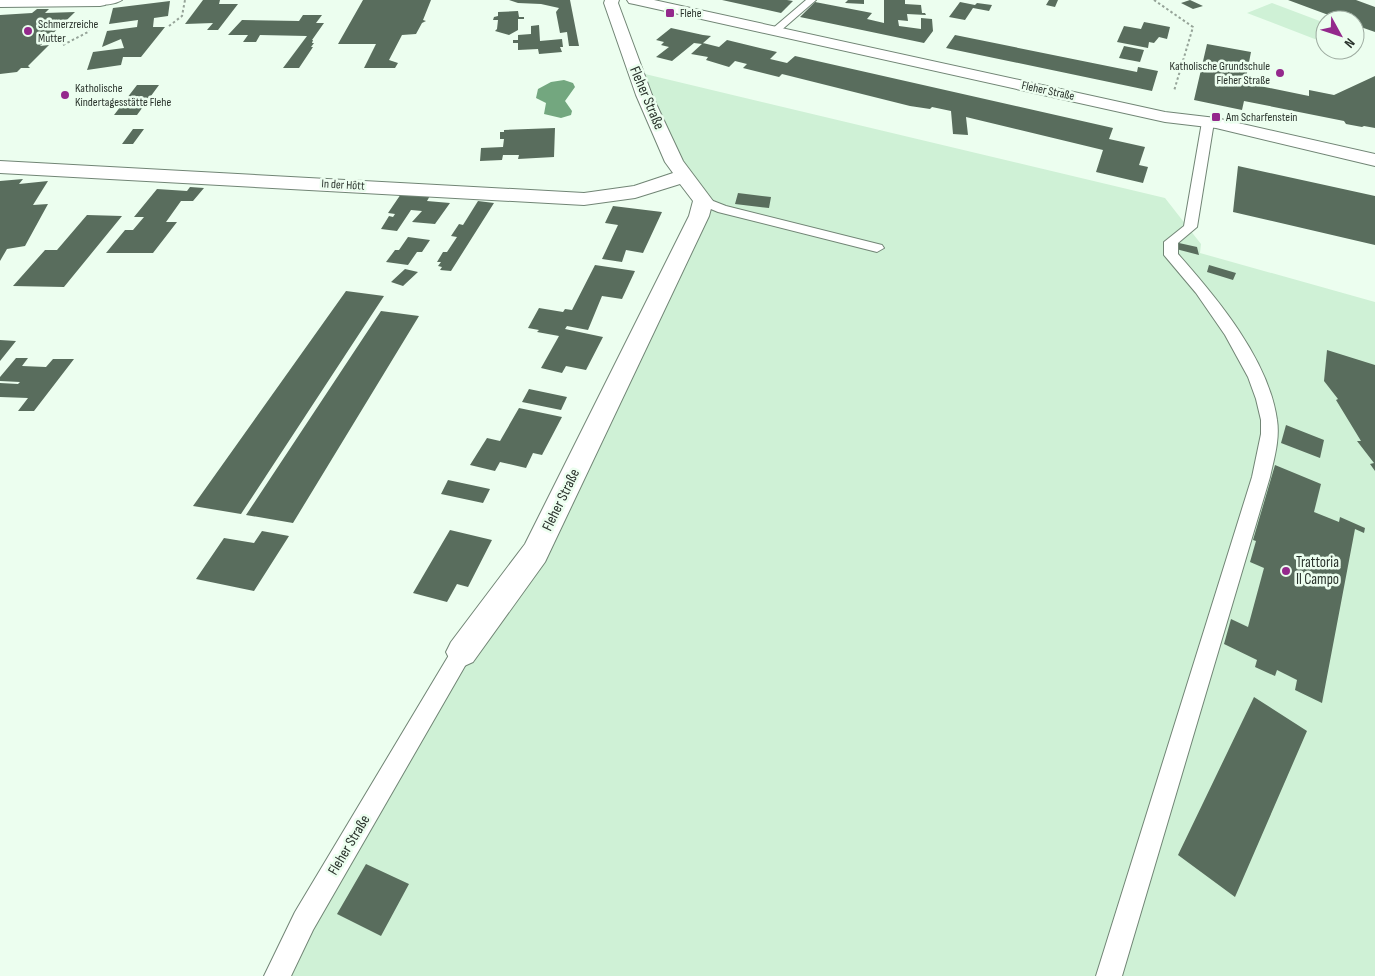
<svg xmlns="http://www.w3.org/2000/svg" width="1375" height="976" font-family="'Sofia Sans Condensed',sans-serif">
<style>
.green{fill:#cff1d6}
.water{fill:#73a77f}
.building{fill:#596d5d}
.lines{fill:none;stroke-linecap:round;stroke-linejoin:round}
.lane-casing{stroke:#718575;stroke-width:2}
.street-casing{stroke:#718575;stroke-width:2}
.path{stroke:#95a398;stroke-width:2;stroke-dasharray:2.5 2.5;stroke-linecap:butt}
.lane{fill:#fff;fill-rule:evenodd}
.street{fill:#fff;fill-rule:evenodd}
.poi-dot{fill:#94298c;stroke:#ecfeef;stroke-width:2}
.labels{text-anchor:middle;dominant-baseline:central;stroke-width:5;stroke-linejoin:round;paint-order:stroke}
.far-poi-label{font-size:12px;fill:#29322b;stroke:#ecfeef;text-anchor:start}
.far-street-label{font-size:12px;fill:#29322b;stroke:#ecfeef}
.street-label{font-size:15px;fill:#29322b;stroke:#ecfeef}
.poi-label{font-size:15px;fill:#29322b;stroke:#ecfeef;text-anchor:start}
</style>
<rect width="100%" height="100%" fill="#ecfeef"/>
<path class="green" d="M 1272,3 L 1325,23 L 1325,43 L 1247,13 Z
M 645,74 L 1165,198 L 1201,244 L 1200,253 L 1375,302 L 1375,976 L 282,976 L 469,645 L 540,553 L 703,216 L 675,167 Z"/>
<path class="water" d="M 564,80 L 573,83 L 575,87 L 565,101 L 572,111 L 571,115 L 561,118 L 544,114 L 546,103 L 536,98 L 538,89 L 551,82 Z"/>
<path class="building" d="M 203,0 L 220,0 L 219,4 L 238,4 L 218,30 L 207,30 L 213,23 L 185,24 Z
M 363,0 L 431,0 L 423,20 L 426,21 L 422,23 L 416,34 L 402,35 L 389,60 L 398,63 L 395,68 L 364,68 L 376,44 L 338,44 Z
M 509,0 L 570,0 L 579,46 L 569,46 L 567,32 L 560,33 L 556,12 L 559,8 L 541,4 L 518,3 Z
M 722,0 L 787,0 L 793,1 L 781,13 Z
M 848,0 L 864,0 L 864,4 L 845,3 Z
M 884,0 L 905,0 L 905,4 L 921,5 L 922,13 L 925,13 L 926,15 L 907,14 L 908,21 L 898,20 L 899,26 L 921,29 L 921,18 L 932,19 L 933,31 L 924,43 L 800,17 L 815,2 L 872,13 L 867,19 L 884,23 Z
M 1049,0 L 1058,0 L 1055,7 L 1046,5 Z
M 1190,0 L 1203,6 L 1193,9 L 1181,3 Z
M 1288,0 L 1356,0 L 1375,7 L 1375,32 L 1355,25 L 1355,20 L 1342,20 Z
M 170,1 L 168,16 L 154,18 L 153,27 L 165,27 L 141,57 L 123,57 L 121,65 L 87,70 L 93,52 L 124,48 L 121,39 L 102,47 L 107,31 L 137,27 L 138,20 L 109,24 L 113,8 Z
M 960,2 L 975,5 L 977,3 L 992,5 L 989,11 L 973,8 L 965,20 L 949,17 Z
M 37,9 L 49,9 L 45,13 L 75,12 L 40,46 L 49,45 L 28,66 L 30,68 L 21,68 L 17,72 L 0,74 L 0,15 L 32,13 Z
M 518,11 L 519,17 L 524,17 L 524,19 L 518,19 L 518,30 L 509,35 L 495,31 L 497,29 L 498,20 L 493,20 L 494,17 L 498,16 L 498,12 Z
M 303,15 L 322,15 L 316,23 L 324,23 L 312,40 L 313,40 L 312,43 L 314,43 L 311,47 L 313,47 L 299,68 L 283,68 L 307,36 L 260,35 L 256,42 L 243,42 L 248,35 L 228,35 L 242,20 L 299,21 Z
M 1144,22 L 1170,27 L 1167,39 L 1159,37 L 1154,43 L 1149,42 L 1148,48 L 1117,42 L 1124,26 L 1141,29 Z
M 539,25 L 540,41 L 562,39 L 563,47 L 560,47 L 562,52 L 539,54 L 538,49 L 518,50 L 518,43 L 513,43 L 513,40 L 518,40 L 518,35 L 531,34 L 531,26 Z
M 671,28 L 703,35 L 711,36 L 702,44 L 694,43 L 672,61 L 656,57 L 669,47 L 661,45 L 664,42 L 656,40 Z
M 955,35 L 1137,72 L 1138,67 L 1158,71 L 1152,91 L 946,48 Z
M 727,40 L 777,52 L 770,59 L 787,63 L 795,56 L 1113,128 L 1109,139 L 1145,147 L 1139,165 L 1148,167 L 1143,183 L 1096,172 L 1103,150 L 966,117 L 968,135 L 953,134 L 951,111 L 932,107 L 930,109 L 910,106 L 782,74 L 779,77 L 743,68 L 747,64 L 735,61 L 729,67 L 706,60 L 708,57 L 691,54 L 703,43 L 719,47 Z
M 1207,44 L 1251,52 L 1245,83 L 1304,95 L 1309,96 L 1309,90 L 1334,95 L 1375,76 L 1375,128 L 1364,126 L 1362,127 L 1346,124 L 1344,121 L 1244,101 L 1242,110 L 1194,100 Z
M 1124,46 L 1144,50 L 1140,62 L 1119,58 Z
M 137,85 L 159,85 L 137,115 L 114,115 Z
M 555,128 L 554,157 L 518,159 L 519,155 L 503,155 L 502,160 L 480,161 L 481,148 L 503,147 L 504,139 L 500,139 L 500,132 L 504,132 L 504,130 Z
M 133,129 L 144,129 L 133,144 L 122,144 Z
M 1238,166 L 1375,196 L 1375,245 L 1233,212 Z
M 23,179 L 19,184 L 48,181 L 33,205 L 48,204 L 25,246 L 7,249 L 0,261 L 0,181 Z
M 190,187 L 204,188 L 193,201 L 181,201 L 166,222 L 177,222 L 153,253 L 106,253 L 125,230 L 133,230 L 144,217 L 134,217 L 157,189 L 187,191 Z
M 403,191 L 431,194 L 427,201 L 450,203 L 435,224 L 412,222 L 422,211 L 411,210 L 397,231 L 381,229 L 389,216 L 393,217 L 395,214 L 388,213 Z
M 738,193 L 771,197 L 769,208 L 735,204 Z
M 478,201 L 494,203 L 451,271 L 440,270 L 442,267 L 438,266 L 441,262 L 437,262 L 443,252 L 447,252 L 457,237 L 451,236 L 459,224 L 463,225 Z
M 613,206 L 662,212 L 643,253 L 626,250 L 622,262 L 602,259 L 618,225 L 605,223 Z
M 87,215 L 122,216 L 64,287 L 13,286 L 45,250 L 57,250 Z
M 408,237 L 430,240 L 422,252 L 417,252 L 408,265 L 386,262 L 395,250 L 399,250 Z
M 1179,243 L 1197,247 L 1199,255 L 1176,249 Z
M 595,265 L 635,271 L 622,299 L 602,296 L 588,330 L 567,326 L 565,329 L 603,337 L 586,370 L 566,366 L 562,373 L 541,368 L 559,336 L 537,332 L 539,330 L 528,328 L 539,308 L 563,312 L 565,309 L 572,310 Z
M 1209,265 L 1236,273 L 1233,280 L 1207,272 Z
M 405,269 L 418,272 L 403,286 L 391,282 Z
M 346,291 L 384,296 L 241,514 L 193,506 Z
M 381,311 L 419,316 L 293,523 L 246,515 Z
M 0,340 L 16,341 L 0,361 Z
M 1327,350 L 1375,365 L 1375,471 L 1370,464 L 1374,463 L 1357,441 L 1361,441 L 1336,400 L 1338,399 L 1324,381 Z
M 16,358 L 28,358 L 22,366 L 46,367 L 53,359 L 74,359 L 34,411 L 18,411 L 28,398 L 0,397 L 0,383 L 18,384 L 20,382 L 0,381 L 0,377 Z
M 529,389 L 567,397 L 561,410 L 522,402 Z
M 519,408 L 562,417 L 542,455 L 533,453 L 526,468 L 500,462 L 495,471 L 470,465 L 487,438 L 500,441 Z
M 1286,425 L 1324,440 L 1320,458 L 1281,443 Z
M 1275,465 L 1321,484 L 1314,512 L 1339,522 L 1340,517 L 1365,528 L 1364,533 L 1355,529 L 1322,703 L 1295,690 L 1297,680 L 1277,670 L 1275,676 L 1255,667 L 1257,660 L 1224,644 L 1231,619 L 1248,627 L 1264,568 L 1250,562 L 1256,541 L 1253,540 Z
M 448,480 L 490,489 L 483,503 L 441,494 Z
M 450,530 L 492,540 L 468,587 L 457,584 L 447,602 L 413,593 Z
M 262,531 L 289,536 L 254,591 L 196,579 L 224,538 L 254,543 Z
M 1254,697 L 1307,731 L 1235,897 L 1178,855 Z
M 366,864 L 409,884 L 381,936 L 337,914 Z"/>
<g class="lines">
<defs>
<path id="lane" d="M 97,0 L 122,0 C 116,4 101,7 95,2 Z
M 806,0 L 816,0 L 778,33 L 772,33 L 772,29 Z
M 1208,119 L 1214,122 L 1197,227 L 1178,243 L 1178,254 C 1217,298 1269,360 1277,420 C 1280,439 1274,459 1270,477 L 1122,976 L 1096,976 L 1252,477 L 1261,434 L 1261,420 L 1256,399 L 1248,377 L 1225,335 L 1196,293 L 1164,255 L 1164,242 L 1184,226 L 1202,122 Z
M 703,197 L 726,206 L 882,245 L 884,248 L 877,252 L 718,212 L 699,204 L 697,201 L 699,198 Z
M 462,643 L 469,645 L 472,652 L 469,659 L 313,930 L 291,976 L 264,976 L 295,912 L 455,645 Z"/>
<path id="street" d="M 0,0 L 106,0 L 107,2 L 105,5 L 100,6 L 0,7 Z
M 605,0 L 619,0 L 618,3 L 652,95 L 683,161 L 713,201 L 709,216 L 545,562 L 473,662 L 462,667 L 451,662 L 446,652 L 451,642 L 525,544 L 689,216 L 693,201 L 680,184 L 635,198 L 584,205 L 0,173 L 0,161 L 584,193 L 634,186 L 673,173 L 665,162 L 636,95 L 604,3 Z
M 627,0 L 654,0 L 1165,112 L 1216,118 L 1375,154 L 1375,166 L 1216,128 L 1165,122 L 634,4 L 629,3 Z"/>
</defs>
<use href="#lane" class="lane-casing"/>
<use href="#street" class="street-casing"/>
<path class="path" d="M 1154,0 L 1193,27 L 1174,91
M 169,26 L 182,16 L 185,0
M 63,45 L 88,32 L 89,28"/>
<use href="#lane" class="lane"/>
<use href="#street" class="street"/>
</g>
<g class="poi-dot">
<rect x="665" y="8" width="10" height="10" rx="2.5"/>
<circle cx="28" cy="31" r="5"/>
<circle cx="1280" cy="73" r="5"/>
<circle cx="65" cy="95" r="5"/>
<rect x="1211" y="112" width="10" height="10" rx="2.5"/>
<circle cx="1286" cy="571" r="5"/>
</g>
<g class="labels">
<g class="far-poi-label">
<text x="680" y="13">Flehe</text>
<text x="38" y="24">Schmerzreiche<tspan x="38" dy="14">Mutter</tspan></text>
<text x="1270" y="66" text-anchor="end">Katholische Grundschule<tspan x="1270" dy="14">Fleher Straße</tspan></text>
<text x="75" y="88">Katholische<tspan x="75" dy="14">Kindertagesstätte Flehe</tspan></text>
<text x="1226" y="117">Am Scharfenstein</text>
</g>
<g class="far-street-label">
<text transform="translate(1048 91) rotate(12)">Fleher Straße</text>
<text transform="translate(343 185) rotate(3)">In der Hött</text>
</g>
<g class="street-label">
<text transform="translate(647 98) rotate(67)">Fleher Straße</text>
<text transform="translate(561 500) rotate(-64)">Fleher Straße</text>
<text transform="translate(349 845) rotate(-59)">Fleher Straße</text>
</g>
<g class="poi-label">
<text x="1296" y="562">Trattoria<tspan x="1296" dy="17">Il Campo</tspan></text>
</g>
</g>
<g transform="translate(1340 35) rotate(130)"><circle r="24" fill="#ecfeef" stroke="#9eaca1"/>
<path d="M0-4L9 19L0 12L-9 19Z" fill="#94298c"/>
<text y="-8" font-size="14" font-weight="bold" text-anchor="middle" fill="#29322b">N</text>
</g>
</svg>
